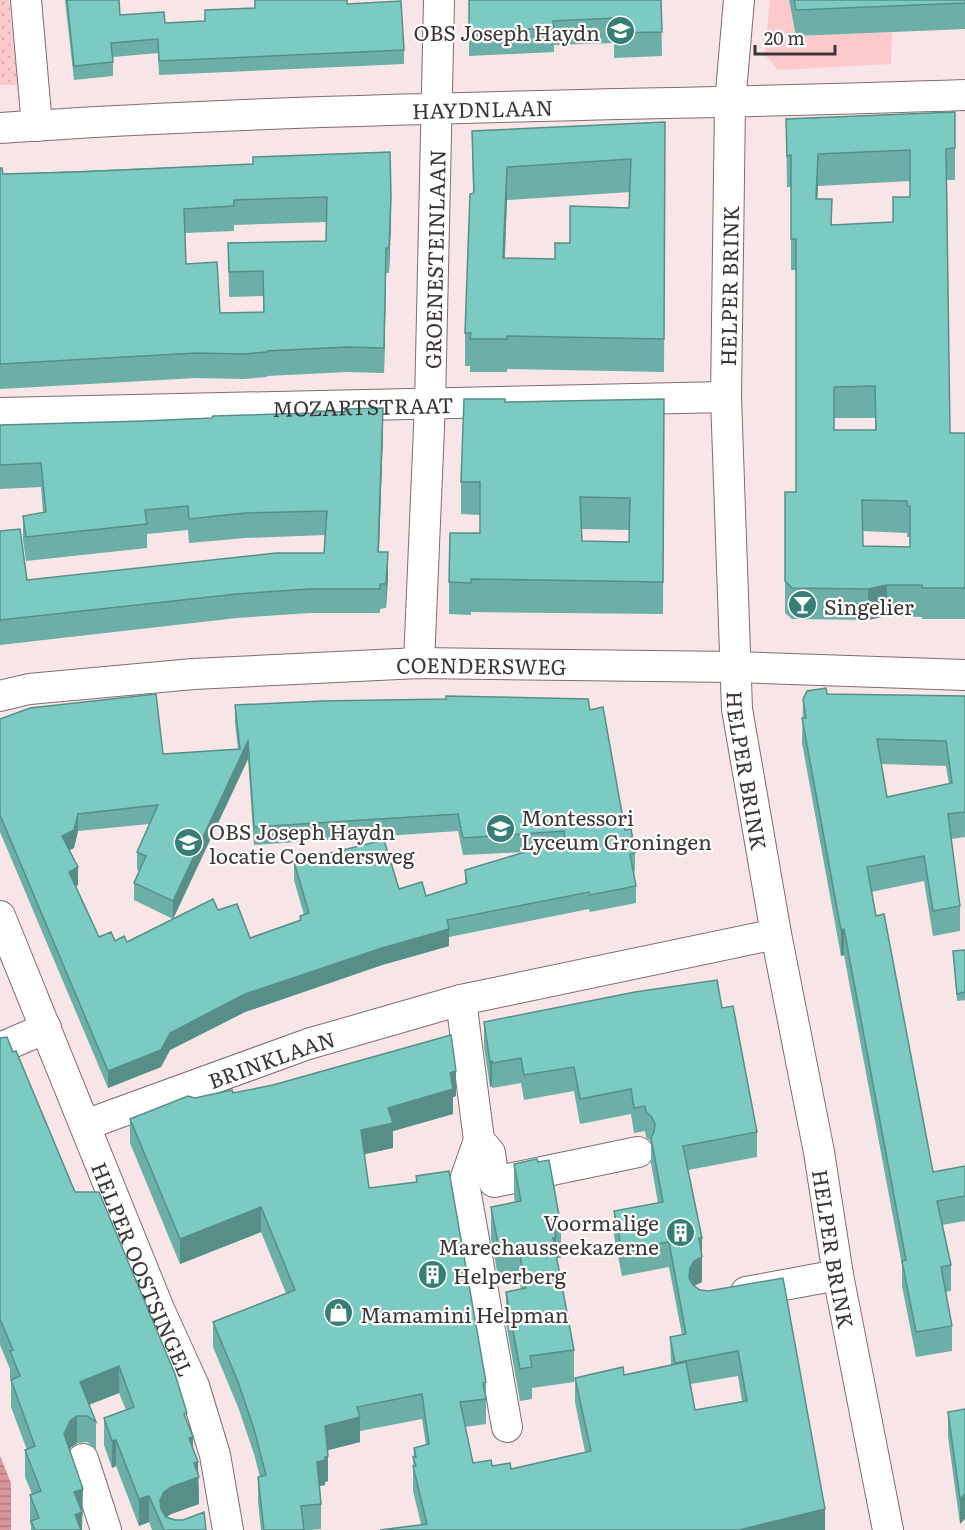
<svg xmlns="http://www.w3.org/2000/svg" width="965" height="1530" font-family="Literata,serif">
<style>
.grass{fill:url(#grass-dots)}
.green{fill:#fec9cd}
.water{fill:url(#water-rules)}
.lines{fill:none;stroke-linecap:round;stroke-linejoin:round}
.minor-casing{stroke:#7e6e70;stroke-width:32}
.minor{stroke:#fff;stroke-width:30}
.wall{fill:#6bafa7;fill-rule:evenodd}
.shaded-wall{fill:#578e88}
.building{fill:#7ccbc2;stroke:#578e88;stroke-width:1.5;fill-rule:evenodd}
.labels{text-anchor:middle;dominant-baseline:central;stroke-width:4.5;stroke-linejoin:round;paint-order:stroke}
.poi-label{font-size:21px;fill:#3c3535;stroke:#fff;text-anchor:start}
.street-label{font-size:21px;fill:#3c3535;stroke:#fff}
</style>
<defs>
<pattern id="grass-dots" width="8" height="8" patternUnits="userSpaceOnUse" patternTransform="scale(1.5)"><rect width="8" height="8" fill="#fec9cd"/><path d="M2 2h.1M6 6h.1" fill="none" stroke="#dbadb1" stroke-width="1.8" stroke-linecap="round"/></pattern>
<pattern id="water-rules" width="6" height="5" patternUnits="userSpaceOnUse" patternTransform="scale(1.5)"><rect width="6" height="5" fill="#d7969c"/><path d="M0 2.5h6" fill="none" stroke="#b07b80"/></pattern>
</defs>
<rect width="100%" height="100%" fill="#f7e5e7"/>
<path class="grass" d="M 0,0 L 9,0 L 18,85 L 0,85 Z"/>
<path class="green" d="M 770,0 L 789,0 L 796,36 L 892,32 L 891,64 L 778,70 L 766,56 L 765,47 Z"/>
<path class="water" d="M 0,1456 L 11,1483 L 11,1530 L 0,1530 Z"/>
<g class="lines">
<defs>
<g id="minor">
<path d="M 26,0 L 37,126"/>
<path id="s1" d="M 739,0 L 730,103 L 726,397 L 737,709 L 776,934 L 819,1152 L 838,1275 L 888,1530"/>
<path id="s2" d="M 0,128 C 321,106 643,106 965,95"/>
<path id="s3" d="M 0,413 L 726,397"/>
<path id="s4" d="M 419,663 L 430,404 L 439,0"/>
<path id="s5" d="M 0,696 L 29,689 L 193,674 L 419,663 L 734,667 L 965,675"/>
<path id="s6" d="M 0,916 L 159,1309 L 194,1386 L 215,1455 L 228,1530"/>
<path d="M 461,1000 L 479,1140 L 464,1183 L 507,1427"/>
<path d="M 0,1048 L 46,1028"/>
<path id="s7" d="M 85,1125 L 308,1044 L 461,1000 L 776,934"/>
<path d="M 479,1140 L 490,1153 L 494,1182 L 638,1152"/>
<path d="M 746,1292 L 838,1275"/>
<path d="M 83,1459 L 106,1530"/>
</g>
</defs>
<use href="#minor" class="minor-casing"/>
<use href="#minor" class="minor"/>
</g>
<path class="wall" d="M 65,0 L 119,0 L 120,15 L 165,23 L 205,21 L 205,10 L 347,4 L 404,50 L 404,64 L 159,75 L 158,53 L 113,57 L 113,76 L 74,80 Z
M 469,0 L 661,0 L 662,56 L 614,58 L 614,43 L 554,45 L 554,52 L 469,56 Z
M 789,0 L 965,0 L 965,29 L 796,36 Z
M 955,112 L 955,180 L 947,180 L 950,433 L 965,433 L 965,619 L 922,619 L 922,617 L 887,616 L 868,620 L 792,619 L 785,613 L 785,492 L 796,492 L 796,270 L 791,270 L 791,187 L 787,187 L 786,119 ZM 910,181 L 910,197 L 893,222 L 832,225 L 817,199 L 818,186 ZM 834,418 L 875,418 L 875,430 L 834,430 ZM 862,531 L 907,533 L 907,537 L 910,537 L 910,547 L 863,546 Z
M 665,122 L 664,372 L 507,369 L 507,372 L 470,372 L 470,366 L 465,366 L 465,333 L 473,193 L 472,131 ZM 630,192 L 629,208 L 570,243 L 555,259 L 505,258 L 507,200 Z
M 253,164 L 391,222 L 389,273 L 386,273 L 384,373 L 347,372 L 267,376 L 267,377 L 243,379 L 196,378 L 0,389 L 0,168 L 3,174 ZM 327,222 L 326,241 L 228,243 L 229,297 L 263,296 L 263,312 L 220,313 L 186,264 L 185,233 L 234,231 L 234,225 Z
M 664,399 L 663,614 L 471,612 L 471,615 L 449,614 L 449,582 L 480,533 L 480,515 L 461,514 L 461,482 L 505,402 ZM 582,529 L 629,530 L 629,542 L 582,541 Z
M 0,425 L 383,432 L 379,552 L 388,577 L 386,608 L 380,609 L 380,613 L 310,613 L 237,618 L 0,645 L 0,531 L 27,580 L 324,553 L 325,535 L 245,538 L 189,543 L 188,530 L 147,534 L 147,548 L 26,561 L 23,540 L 23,516 L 43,513 L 41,487 L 0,489 Z
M 827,694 L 965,696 L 965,837 L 951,839 L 960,906 L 960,931 L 933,936 L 924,881 L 871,892 L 876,916 L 933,1172 L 965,1166 L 965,1221 L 942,1225 L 951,1265 L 951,1291 L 946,1292 L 952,1326 L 952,1351 L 916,1357 L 902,1286 L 902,1265 L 844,955 L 841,956 L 802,743 L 803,699 ZM 881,764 L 946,766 L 949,784 L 887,797 Z
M 235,705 L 590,710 L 625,830 L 635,853 L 635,871 L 634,871 L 636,886 L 636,903 L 590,912 L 589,909 L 449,937 L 449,946 L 382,965 L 245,1012 L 170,1050 L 161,1067 L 108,1088 L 0,832 L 0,719 L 163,754 L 238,749 L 235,723 ZM 248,759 L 254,845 L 458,831 L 463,855 L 525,852 L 465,870 L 465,884 L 426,896 L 294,862 L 294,880 L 304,915 L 300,916 L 300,920 L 250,938 L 218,910 L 127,942 L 99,937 L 76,886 L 78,885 L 69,850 L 74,848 L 78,831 L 149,824 L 137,852 L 137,869 L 139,871 L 134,883 L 134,900 L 173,919 Z
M 965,950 L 965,1000 L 957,1001 L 953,951 Z
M 722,1008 L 757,1132 L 757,1157 L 688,1170 L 702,1253 L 702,1282 L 694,1286 L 700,1290 L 708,1291 L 825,1530 L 421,1524 L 413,1491 L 413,1466 L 414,1448 L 426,1445 L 422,1419 L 360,1431 L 360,1442 L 327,1450 L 328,1481 L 325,1482 L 325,1485 L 320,1486 L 321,1504 L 321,1529 L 311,1530 L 261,1530 L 258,1502 L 258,1477 L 260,1477 L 254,1454 L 238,1407 L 213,1347 L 213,1322 L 286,1293 L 261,1232 L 180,1264 L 130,1143 L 130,1119 L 195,1098 L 233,1093 L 456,1096 L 453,1097 L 453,1114 L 393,1131 L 393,1148 L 364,1154 L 369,1188 L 416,1182 L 416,1176 L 486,1382 L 486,1424 L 465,1427 L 473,1463 L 511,1469 L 585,1452 L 575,1402 L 575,1378 L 624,1375 L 671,1365 L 670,1337 L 682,1335 L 669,1267 L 622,1276 L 614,1236 L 614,1211 L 658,1203 L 651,1163 L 651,1141 L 646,1137 L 645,1131 L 634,1133 L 631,1114 L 580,1124 L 574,1091 L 524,1100 L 521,1083 L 492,1088 L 492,1086 L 490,1087 L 484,1047 L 484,1022 ZM 738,1376 L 742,1401 L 695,1410 L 691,1384 Z
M 0,1038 L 187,1421 L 198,1474 L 199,1504 L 171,1514 L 167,1517 L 206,1530 L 152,1530 L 149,1522 L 139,1526 L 116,1466 L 112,1468 L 104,1445 L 104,1418 L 126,1410 L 119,1393 L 89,1405 L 96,1422 L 96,1449 L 87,1442 L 77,1443 L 69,1449 L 83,1515 L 82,1516 L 82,1530 L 31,1530 L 31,1526 L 30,1522 L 30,1495 L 32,1494 L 25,1477 L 25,1450 L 27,1450 L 11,1407 L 11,1381 L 10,1378 L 10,1369 L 0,1345 Z
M 514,1164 L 561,1226 L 561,1258 L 557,1258 L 574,1350 L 574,1382 L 532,1388 L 532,1399 L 520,1401 L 506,1323 L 506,1292 L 521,1289 L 518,1277 L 499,1281 L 491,1239 L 491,1207 L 515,1202 L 514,1196 Z
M 965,1409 L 960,1524 L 948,1437 L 948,1412 Z"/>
<path class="shaded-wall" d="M 818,154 L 818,186 L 816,230 L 816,199 Z
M 507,167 L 507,200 L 503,291 L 503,258 Z
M 391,197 L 391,222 L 389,273 L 389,248 Z
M 386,248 L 386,273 L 384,373 L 384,348 Z
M 383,408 L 383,432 L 378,577 L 378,552 Z
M 388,552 L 388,577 L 386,608 L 386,584 Z
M 887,585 L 887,616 L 868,620 L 868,589 Z
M 248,741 L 248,759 L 173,919 L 173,901 Z
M 78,814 L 78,831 L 74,848 L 62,854 L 62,836 Z
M 78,867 L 78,885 L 69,890 L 69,872 Z
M 449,929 L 449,946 L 382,965 L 245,1012 L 170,1050 L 161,1067 L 108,1088 L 108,1071 L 170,1033 L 245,994 L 382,948 Z
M 844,929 L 844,955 L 841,956 L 841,930 Z
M 492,1061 L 492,1086 L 490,1087 L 490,1062 Z
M 456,1071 L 456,1096 L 453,1097 L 453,1114 L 393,1131 L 393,1148 L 361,1155 L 361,1130 L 388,1108 L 450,1073 Z
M 261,1207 L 261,1232 L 180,1264 L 180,1239 Z
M 556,1237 L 556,1269 L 553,1238 Z
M 699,1238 L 702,1238 L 702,1282 L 694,1286 L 690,1293 L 689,1278 L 690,1268 Z
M 119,1366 L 119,1393 L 80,1408 L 80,1382 Z
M 77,1416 L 77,1443 L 70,1448 L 64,1461 L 64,1434 L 70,1421 Z
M 360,1417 L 360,1442 L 325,1451 L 325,1426 Z
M 193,1437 L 193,1464 L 189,1438 Z
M 116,1440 L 116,1466 L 112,1468 L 112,1441 Z
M 328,1456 L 328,1481 L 325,1482 L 325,1457 Z
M 325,1460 L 325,1485 L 317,1487 L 317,1462 Z
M 198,1462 L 199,1504 L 171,1514 L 164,1518 L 161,1524 L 160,1500 L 164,1492 L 194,1463 Z
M 83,1489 L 82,1530 L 75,1530 L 74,1492 Z
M 965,1494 L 965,1519 L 960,1524 L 960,1499 Z
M 149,1496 L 149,1522 L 139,1526 L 139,1499 Z
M 825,1509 L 825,1530 L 739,1530 Z"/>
<path class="building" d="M 67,0 L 119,0 L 120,15 L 164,12 L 165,23 L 205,21 L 205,10 L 255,8 L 255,0 L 347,0 L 347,4 L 401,1 L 404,50 L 159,61 L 158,39 L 111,43 L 113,62 L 74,66 Z
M 469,0 L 661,0 L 662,32 L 614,33 L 614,18 L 553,21 L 554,28 L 469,31 Z
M 794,0 L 965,0 L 965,3 L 796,10 Z
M 955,112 L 955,148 L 946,149 L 950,433 L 965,433 L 965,588 L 922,588 L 922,585 L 887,585 L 868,589 L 792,588 L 785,581 L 785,492 L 796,492 L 796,239 L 791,239 L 791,155 L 787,156 L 786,119 ZM 910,150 L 910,197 L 893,197 L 893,222 L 831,225 L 832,199 L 816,199 L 818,154 ZM 875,386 L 876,430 L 834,430 L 834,387 ZM 862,500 L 907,501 L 907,506 L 910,506 L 910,547 L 863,546 Z
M 665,122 L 664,339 L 507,336 L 507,339 L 470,339 L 471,333 L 465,333 L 470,194 L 474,193 L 472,131 ZM 631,159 L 629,208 L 570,206 L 570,243 L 555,243 L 555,259 L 503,258 L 507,167 Z
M 390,152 L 391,197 L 389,248 L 386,248 L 384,348 L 347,347 L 267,351 L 267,352 L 243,354 L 196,353 L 0,364 L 0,168 L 2,168 L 3,174 L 76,172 L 253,164 L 253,157 ZM 327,197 L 326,241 L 228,243 L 229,272 L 263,271 L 264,312 L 220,313 L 217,262 L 186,264 L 184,209 L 234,206 L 234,200 Z
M 464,399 L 505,399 L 505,402 L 664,399 L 663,582 L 471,579 L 471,583 L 449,582 L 450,533 L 480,533 L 480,482 L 461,482 ZM 580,497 L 630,498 L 629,542 L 582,541 Z
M 383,408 L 378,552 L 388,552 L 386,584 L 380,584 L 380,589 L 310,589 L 237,594 L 0,620 L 0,531 L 20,529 L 27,580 L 276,553 L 324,553 L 327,511 L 245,513 L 189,519 L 188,506 L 145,510 L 147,524 L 26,537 L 23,516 L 46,512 L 41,463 L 0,465 L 0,425 L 143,421 L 212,418 L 213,416 L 316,413 L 316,411 L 345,412 L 345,409 Z
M 826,688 L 827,694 L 965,696 L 965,812 L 948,814 L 960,906 L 933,911 L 924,856 L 867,867 L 876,916 L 884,914 L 933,1172 L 965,1166 L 965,1196 L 937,1201 L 951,1265 L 941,1267 L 952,1326 L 916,1332 L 902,1261 L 906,1260 L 844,929 L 841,930 L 802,718 L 806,718 L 803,699 L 807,691 ZM 877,739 L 946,741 L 952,783 L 887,797 Z
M 156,694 L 163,754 L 240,749 L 235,705 L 322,701 L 446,699 L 446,696 L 588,699 L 590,710 L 603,707 L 625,830 L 631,829 L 635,853 L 630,854 L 636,886 L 590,895 L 589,892 L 447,920 L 449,929 L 382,948 L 245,994 L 170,1033 L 161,1050 L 108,1071 L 0,815 L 0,719 L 30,708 ZM 248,741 L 254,827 L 458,814 L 463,838 L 564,831 L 565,840 L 465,870 L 467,883 L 426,896 L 422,882 L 399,889 L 384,840 L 294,862 L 309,913 L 300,916 L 301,920 L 250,938 L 237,904 L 218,910 L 213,899 L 127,942 L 124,936 L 115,941 L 111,932 L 99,937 L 69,872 L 78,867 L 62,836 L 74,830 L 78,814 L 158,805 L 137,852 L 146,856 L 134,883 L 173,901 Z
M 965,950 L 965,992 L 957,994 L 953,951 Z
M 717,980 L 722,1008 L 733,1006 L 757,1132 L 683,1146 L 702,1238 L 699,1238 L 702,1257 L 694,1261 L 690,1268 L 689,1278 L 693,1285 L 700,1290 L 708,1291 L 783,1278 L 825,1509 L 739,1530 L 380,1530 L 427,1524 L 413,1466 L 416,1466 L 413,1457 L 416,1457 L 414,1448 L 429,1444 L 422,1394 L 357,1407 L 360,1417 L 325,1426 L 328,1456 L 325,1457 L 325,1460 L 317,1462 L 321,1504 L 301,1506 L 304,1530 L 264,1530 L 258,1477 L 266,1475 L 254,1429 L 238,1382 L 213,1322 L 295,1290 L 261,1207 L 180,1239 L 130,1119 L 188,1096 L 195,1098 L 232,1090 L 233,1093 L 273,1085 L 451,1035 L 456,1071 L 450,1073 L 453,1089 L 388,1108 L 393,1123 L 361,1130 L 369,1188 L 417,1182 L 416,1176 L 449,1171 L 486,1382 L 483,1383 L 486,1399 L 460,1402 L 473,1463 L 491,1460 L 492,1466 L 510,1463 L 511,1469 L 591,1451 L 575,1378 L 623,1367 L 624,1375 L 686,1362 L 695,1410 L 747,1401 L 738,1351 L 675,1363 L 670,1337 L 686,1334 L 669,1242 L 622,1251 L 614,1211 L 663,1202 L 651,1138 L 654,1132 L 655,1124 L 651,1116 L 646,1112 L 645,1106 L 634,1108 L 631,1089 L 580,1099 L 574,1067 L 524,1075 L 521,1058 L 492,1063 L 492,1061 L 490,1062 L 484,1022 L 635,992 Z
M 7,1037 L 13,1052 L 16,1051 L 75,1192 L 99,1192 L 175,1374 L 187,1413 L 184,1414 L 193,1437 L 189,1438 L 198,1462 L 194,1463 L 199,1477 L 171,1487 L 164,1492 L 160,1500 L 161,1509 L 166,1517 L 175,1520 L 183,1520 L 204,1512 L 206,1530 L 164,1530 L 149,1496 L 139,1499 L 116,1440 L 112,1441 L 104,1418 L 134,1407 L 119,1366 L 80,1382 L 96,1422 L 87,1416 L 77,1416 L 70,1421 L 64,1434 L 83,1489 L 74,1492 L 82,1512 L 75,1515 L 81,1530 L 35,1530 L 31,1521 L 39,1518 L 30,1495 L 41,1491 L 25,1450 L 35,1446 L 11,1380 L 20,1376 L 10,1351 L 13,1350 L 0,1319 L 0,1038 Z
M 537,1159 L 538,1162 L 549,1160 L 561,1226 L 554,1227 L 556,1237 L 553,1238 L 574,1350 L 530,1356 L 532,1367 L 520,1369 L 506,1292 L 526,1288 L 518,1245 L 499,1249 L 491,1207 L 521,1201 L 514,1164 Z
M 965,1409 L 965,1494 L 960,1499 L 948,1412 Z"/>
<defs>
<symbol id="school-disc" viewBox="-11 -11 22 22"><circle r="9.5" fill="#377e77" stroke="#fff"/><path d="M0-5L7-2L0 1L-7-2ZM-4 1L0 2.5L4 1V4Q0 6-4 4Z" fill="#fff"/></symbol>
<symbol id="bar-disc" viewBox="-11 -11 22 22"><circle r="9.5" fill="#377e77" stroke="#fff"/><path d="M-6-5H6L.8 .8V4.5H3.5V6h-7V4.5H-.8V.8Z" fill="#fff"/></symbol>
<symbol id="building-disc" viewBox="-11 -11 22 22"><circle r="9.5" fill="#377e77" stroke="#fff"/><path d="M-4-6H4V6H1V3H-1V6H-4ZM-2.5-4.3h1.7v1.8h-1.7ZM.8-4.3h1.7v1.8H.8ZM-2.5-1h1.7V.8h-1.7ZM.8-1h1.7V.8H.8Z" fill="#fff"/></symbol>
<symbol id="shop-disc" viewBox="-11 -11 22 22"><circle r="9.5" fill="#377e77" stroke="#fff"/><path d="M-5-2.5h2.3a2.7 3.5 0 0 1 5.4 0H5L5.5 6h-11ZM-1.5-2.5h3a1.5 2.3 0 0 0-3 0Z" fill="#fff"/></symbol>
</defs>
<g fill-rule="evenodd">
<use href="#school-disc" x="604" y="14" width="33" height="33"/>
<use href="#bar-disc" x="786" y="588" width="33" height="33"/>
<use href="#school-disc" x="484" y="812" width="33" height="33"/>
<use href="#school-disc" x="172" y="826" width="33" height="33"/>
<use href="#building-disc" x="664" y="1216" width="33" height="33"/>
<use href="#building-disc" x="416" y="1258" width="33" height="33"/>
<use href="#shop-disc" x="322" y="1296" width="33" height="33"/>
</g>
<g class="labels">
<g class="poi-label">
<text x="600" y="31" text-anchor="end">OBS Joseph Haydn</text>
<text x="824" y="605">Singelier</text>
<text x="521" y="816">Montessori<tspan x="521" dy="24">Lyceum Groningen</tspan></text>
<text x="209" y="830">OBS Joseph Haydn<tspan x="209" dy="24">locatie Coendersweg</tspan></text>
<text x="659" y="1221" text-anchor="end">Voormalige<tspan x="659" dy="24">Marechausseekazerne</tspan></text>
<text x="453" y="1274">Helperberg</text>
<text x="360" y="1313">Mamamini Helpman</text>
</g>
<g class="street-label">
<text stroke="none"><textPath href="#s2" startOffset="483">HAYDNLAAN</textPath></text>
<text stroke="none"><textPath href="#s4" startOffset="404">GROENESTEINLAAN</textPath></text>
<text transform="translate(728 286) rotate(-89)">HELPER BRINK</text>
<text stroke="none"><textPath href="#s3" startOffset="363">MOZARTSTRAAT</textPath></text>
<text stroke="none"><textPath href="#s5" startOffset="483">COENDERSWEG</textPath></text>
<text stroke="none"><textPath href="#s1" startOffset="772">HELPER BRINK</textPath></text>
<text stroke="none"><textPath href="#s7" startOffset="198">BRINKLAAN</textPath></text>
<text stroke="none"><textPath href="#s1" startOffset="1258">HELPER BRINK</textPath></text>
<text stroke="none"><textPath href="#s6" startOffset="381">HELPER OOSTSINGEL</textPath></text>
</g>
</g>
<path d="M755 45v9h80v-9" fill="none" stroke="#3c3535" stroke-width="3"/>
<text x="764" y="45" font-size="18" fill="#3c3535" stroke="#ffffff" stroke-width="4.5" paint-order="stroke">20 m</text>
</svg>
